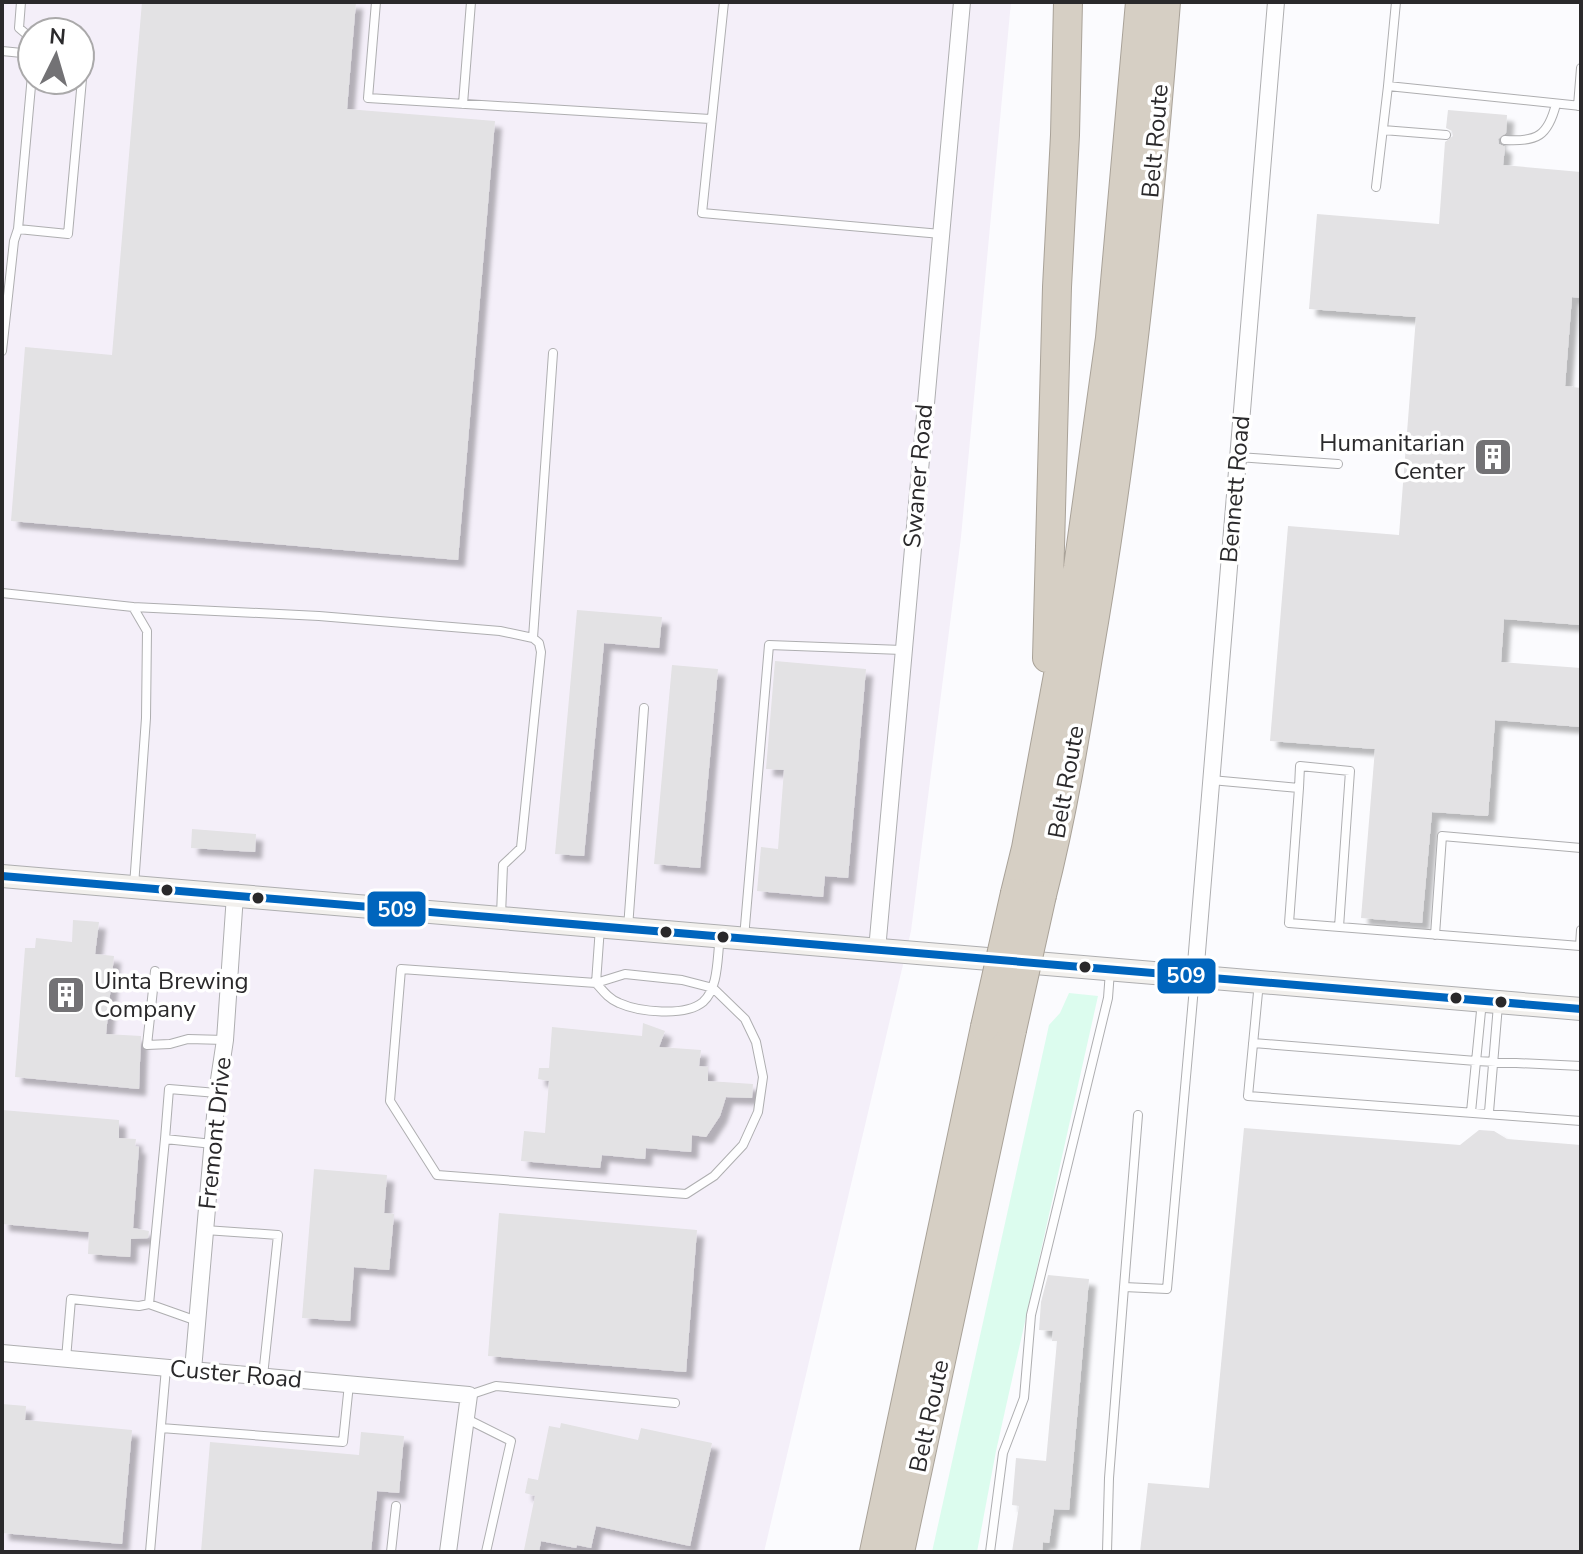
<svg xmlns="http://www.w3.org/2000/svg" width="1583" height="1554" font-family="'Nunito Sans',sans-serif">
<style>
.industrial{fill:#f4eff9;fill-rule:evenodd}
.green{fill:#dcfcee}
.building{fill:#e3e2e4;filter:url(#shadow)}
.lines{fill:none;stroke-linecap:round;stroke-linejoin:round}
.lane-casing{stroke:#aeaeb0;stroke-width:10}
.street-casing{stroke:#aeaeb0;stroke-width:18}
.secondary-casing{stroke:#aeaeb0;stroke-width:24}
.highway-casing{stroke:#a9a298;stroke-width:30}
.lane{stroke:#fefeff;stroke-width:8}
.street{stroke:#fefeff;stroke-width:16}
.secondary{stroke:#f2f0ed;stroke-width:22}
.highway{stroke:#d6cfc4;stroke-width:28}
.highway-bridge-casing{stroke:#a9a298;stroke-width:30;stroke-linecap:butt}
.highway-bridge{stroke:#d6cfc4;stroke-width:28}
.bus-1-casing{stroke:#fff;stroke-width:14}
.bus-1{stroke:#0065bd;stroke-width:8}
.bus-dot{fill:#2a292b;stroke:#fff;stroke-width:3}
.labels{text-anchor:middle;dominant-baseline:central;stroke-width:7;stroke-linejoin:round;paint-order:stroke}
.street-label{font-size:24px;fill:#2a292b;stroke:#fff}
.poi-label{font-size:24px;fill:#2a292b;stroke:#fff;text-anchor:end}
.line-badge{stroke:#fff;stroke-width:3}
.badge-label{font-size:22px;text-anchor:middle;font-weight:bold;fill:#fff}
</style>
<defs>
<filter id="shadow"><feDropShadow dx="7" dy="7" stdDeviation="2" flood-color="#0004"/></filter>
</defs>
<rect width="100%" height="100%" fill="#fbfbfe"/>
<path class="industrial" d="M 2,2 L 1011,2 L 961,537 L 911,931 L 764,1552 L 2,1552 ZM 32,32 L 80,32 L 80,80 L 32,80 Z"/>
<path class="green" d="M 1069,993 L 1098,996 L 996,1451 L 977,1552 L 932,1552 L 1049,1025 L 1060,1013 Z"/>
<path class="building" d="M 142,2 L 356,2 L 347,109 L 495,121 L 458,560 L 11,521 L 25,347 L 112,355 Z
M 1448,110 L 1507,115 L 1506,133 L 1498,139 L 1499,144 L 1505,147 L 1503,165 L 1581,172 L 1581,298 L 1572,297 L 1565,386 L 1581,388 L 1581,625 L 1504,619 L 1501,662 L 1581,668 L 1581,727 L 1495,720 L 1488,816 L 1432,812 L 1422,923 L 1361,918 L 1375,749 L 1270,741 L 1288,526 L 1399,535 L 1416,317 L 1309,309 L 1317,214 L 1439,224 L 1445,142 L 1453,136 L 1452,131 L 1446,128 Z
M 577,610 L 662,617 L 659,648 L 604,643 L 584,856 L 555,854 Z
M 775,661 L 866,669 L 848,878 L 825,876 L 823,897 L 757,891 L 761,847 L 778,849 L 784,770 L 766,769 Z
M 672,665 L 718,669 L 700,868 L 654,864 Z
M 192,829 L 256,834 L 255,852 L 191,848 Z
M 73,920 L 99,922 L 95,954 L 114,956 L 106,1034 L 141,1036 L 139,1089 L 15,1077 L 25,948 L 35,948 L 36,938 L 72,942 Z
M 643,1023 L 665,1031 L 659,1047 L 701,1050 L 699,1066 L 708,1067 L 708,1081 L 753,1084 L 752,1098 L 726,1097 L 720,1116 L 706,1137 L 692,1135 L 691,1152 L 646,1148 L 645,1159 L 602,1155 L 600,1168 L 521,1161 L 524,1131 L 545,1133 L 549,1081 L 538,1079 L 539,1068 L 549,1068 L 552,1027 L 642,1036 Z
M 2,1110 L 119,1120 L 119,1138 L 136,1139 L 135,1146 L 139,1147 L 133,1228 L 149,1231 L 148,1238 L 131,1239 L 130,1257 L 88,1254 L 89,1232 L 2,1224 Z
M 1244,1128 L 1460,1145 L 1479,1130 L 1494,1131 L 1507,1139 L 1581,1145 L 1581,1552 L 1140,1552 L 1148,1483 L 1209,1488 Z
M 314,1169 L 387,1175 L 384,1213 L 394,1214 L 389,1270 L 354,1267 L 350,1321 L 302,1318 Z
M 499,1213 L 697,1230 L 686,1372 L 488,1356 Z
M 1048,1275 L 1089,1279 L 1069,1510 L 1054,1509 L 1049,1543 L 1043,1542 L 1042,1552 L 1012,1552 L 1019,1506 L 1012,1505 L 1016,1458 L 1046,1461 L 1057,1341 L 1052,1341 L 1053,1331 L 1039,1330 L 1041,1302 Z
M 2,1404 L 26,1406 L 25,1420 L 132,1430 L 122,1544 L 2,1533 Z
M 561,1423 L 638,1440 L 641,1428 L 712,1443 L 690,1546 L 596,1526 L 591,1548 L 577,1545 L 576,1548 L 541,1541 L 539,1552 L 524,1550 L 535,1496 L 525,1493 L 528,1478 L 538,1480 L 549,1426 L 560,1428 Z
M 361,1432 L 404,1436 L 399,1493 L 377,1491 L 371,1552 L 201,1552 L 210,1442 L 359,1455 Z"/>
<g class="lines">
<defs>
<path id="lane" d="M 21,2 L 19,28 L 32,39
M 376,2 L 368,98 L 710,119
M 724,2 L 702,213 L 941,234
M 1396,2 L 1388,86 L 1581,106
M 2,51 L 32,54
M 32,75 L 18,229 L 68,234 L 85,46 L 80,45
M 463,104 L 471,2
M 1578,106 L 1581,68
M 1383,130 L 1446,135
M 1505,140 C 1537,142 1548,136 1556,104
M 1376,187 L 1388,86
M 2,351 L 14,241 L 18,229
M 1238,457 L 1338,464
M 2,593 L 133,607 L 147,631 L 146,718 L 134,886
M 133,607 L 319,616 L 500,631 L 533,638 L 539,643 L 541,652 L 521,848 L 503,865 L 501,915
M 533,638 L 553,353
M 1211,780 L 1299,788 L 1289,923 L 1580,946 L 1581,930
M 1299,788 L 1300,766 L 1350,771 L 1339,927
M 600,927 L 596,983 C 603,991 609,999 619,1003 C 639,1012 685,1017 703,1002 C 719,988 717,956 720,937
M 628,928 L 644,708
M 1435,935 L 1442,836 L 1581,848
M 744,938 L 769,645 L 902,650
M 401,969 L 596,983 L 625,974 L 682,980 L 713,988 L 745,1019 L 756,1042 L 763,1077 L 758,1112 L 743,1145 L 714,1176 L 686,1194 L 437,1175 L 390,1101 Z
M 155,971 L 147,1045 L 170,1044 L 188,1039 L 225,1040
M 1259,982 L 1248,1096 L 1581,1121
M 1253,1043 L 1476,1061 L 1581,1066
M 1471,1112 L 1482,1001
M 1489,1112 L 1498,1005
M 1138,1115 L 1124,1287 L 1167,1289 L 1195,976
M 165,1139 L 169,1089 L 217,1093
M 205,1230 L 278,1235 L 263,1376
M 149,1304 L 197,1321
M 66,1359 L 71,1299 L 139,1306 L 149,1304 L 165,1139 L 213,1144
M 469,1395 L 496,1386 L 675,1403
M 467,1419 L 511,1441 L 486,1552
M 161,1428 L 343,1442 L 349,1384
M 150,1552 L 166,1368
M 391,1552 L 396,1506
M 990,1552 L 1003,1453 L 1024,1398 L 1031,1315 L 1108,998 L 1110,971
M 1107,1552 L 1109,1478 L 1124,1287"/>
<path id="street" d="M 877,950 L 962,2
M 1195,976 L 1276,2
M 2,1353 L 469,1395 L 448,1552
M 193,1370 L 217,1093 L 225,1040 L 235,895"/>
<path id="secondary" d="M 2,876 L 1581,1009"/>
<path id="highway" d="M 1047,658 L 1057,287 L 1065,135 L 1068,2
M 1015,893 L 1026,848 L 1078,567 L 1110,338 L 1140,2
M 1042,895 C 1062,817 1075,737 1088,657 C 1126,440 1149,222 1166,2
M 874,1552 L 985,1027
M 900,1552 L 1012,1030"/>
</defs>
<use href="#lane" class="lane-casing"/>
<use href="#street" class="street-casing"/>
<use href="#secondary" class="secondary-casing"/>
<use href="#highway" class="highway-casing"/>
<use href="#lane" class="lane"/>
<use href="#street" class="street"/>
<use href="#secondary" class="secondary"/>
<use href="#highway" class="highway"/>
<defs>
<path id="highway-bridge" d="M 985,1027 L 1015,893
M 1012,1030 L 1042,895"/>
</defs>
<use href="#highway-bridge" class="highway-bridge-casing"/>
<use href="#highway-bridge" class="highway-bridge"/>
<defs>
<path id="bus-1" d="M 2,876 L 1581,1009"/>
</defs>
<use href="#bus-1" class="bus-1-casing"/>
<use href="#bus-1" class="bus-1"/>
</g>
<defs>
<symbol id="building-square" viewBox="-11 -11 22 22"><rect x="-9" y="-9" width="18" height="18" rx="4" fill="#737275" stroke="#fff"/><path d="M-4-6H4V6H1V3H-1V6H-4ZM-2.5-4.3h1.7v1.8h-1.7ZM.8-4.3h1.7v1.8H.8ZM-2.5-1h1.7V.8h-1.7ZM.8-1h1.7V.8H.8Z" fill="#fff"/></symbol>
</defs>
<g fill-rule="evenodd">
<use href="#building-square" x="1471" y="435" width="44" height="44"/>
<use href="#building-square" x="44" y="973" width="44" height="44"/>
</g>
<g class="bus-dot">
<circle cx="167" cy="890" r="7"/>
<circle cx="258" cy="898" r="7"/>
<circle cx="666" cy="932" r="7"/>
<circle cx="723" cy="937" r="7"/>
<circle cx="1085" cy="967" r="7"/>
<circle cx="1456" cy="998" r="7"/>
<circle cx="1501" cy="1002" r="7"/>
</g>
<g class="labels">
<g class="street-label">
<text transform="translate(1155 141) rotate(-85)">Belt Route</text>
<text transform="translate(918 476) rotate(-85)">Swaner Road</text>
<text transform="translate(1235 489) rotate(-85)">Bennett Road</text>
<text transform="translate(1066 782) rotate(-80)">Belt Route</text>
<text transform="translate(215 1133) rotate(-84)">Fremont Drive</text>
<text transform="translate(236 1374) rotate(5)">Custer Road</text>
<text transform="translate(929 1416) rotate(-78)">Belt Route</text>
</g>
<g class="poi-label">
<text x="1465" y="443">Humanitarian<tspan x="1465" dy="28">Center</tspan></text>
<text x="94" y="981" text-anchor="start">Uinta Brewing<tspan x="94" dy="28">Company</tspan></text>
</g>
</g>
<g class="line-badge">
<rect x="366" y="890" width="61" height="38" rx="8" fill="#0065bd"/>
<rect x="1156" y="957" width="61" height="38" rx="8" fill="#0065bd"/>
</g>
<g class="badge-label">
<text x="397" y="917">509</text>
<text x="1186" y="983">509</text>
</g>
<rect width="1583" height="1554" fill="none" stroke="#2a292b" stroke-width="8"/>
<g transform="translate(56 56) rotate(5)"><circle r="38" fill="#ffffff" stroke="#aaa9aa" stroke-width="2"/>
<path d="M0-6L14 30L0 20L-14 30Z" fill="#737275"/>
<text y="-12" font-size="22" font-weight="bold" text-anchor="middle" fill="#2a292b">N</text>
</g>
</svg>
